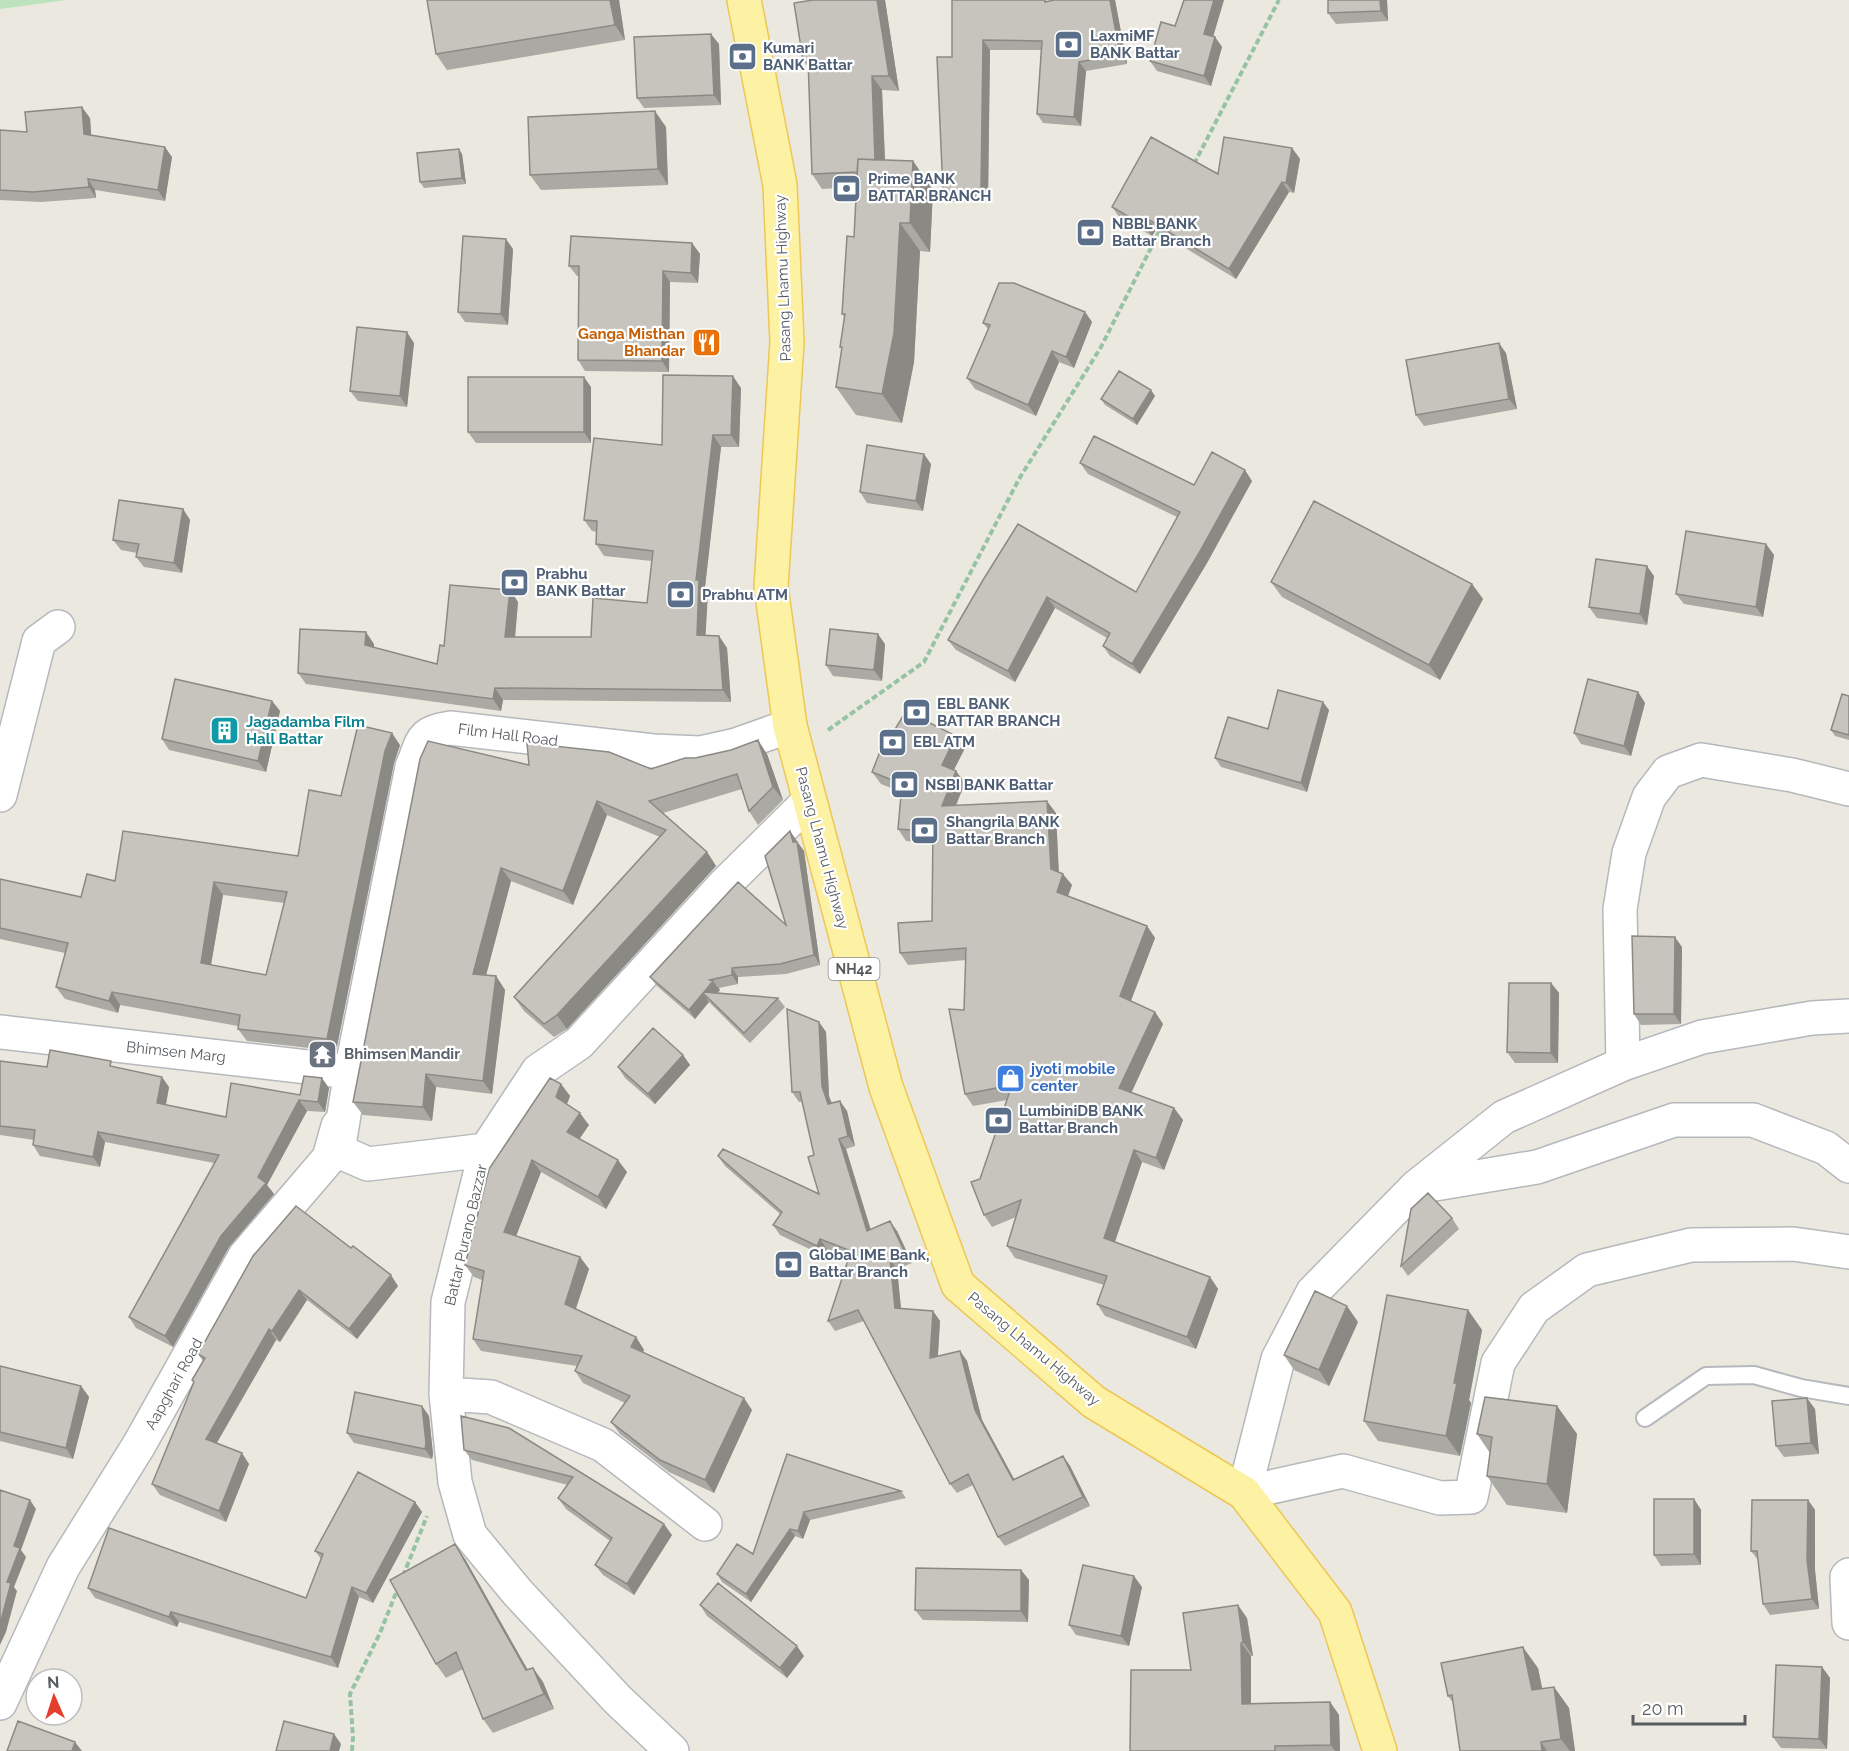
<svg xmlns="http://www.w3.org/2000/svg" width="1849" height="1751" font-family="Raleway,sans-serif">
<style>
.green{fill:#bce3bd}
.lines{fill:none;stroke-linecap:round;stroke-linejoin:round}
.lane-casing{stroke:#b5b8bc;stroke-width:20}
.street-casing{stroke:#b5b8bc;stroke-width:36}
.primary-casing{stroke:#edc756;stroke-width:36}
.path{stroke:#95c3a3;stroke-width:4;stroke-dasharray:6 3;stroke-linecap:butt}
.lane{stroke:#fff;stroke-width:16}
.street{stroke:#fff;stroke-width:33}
.primary{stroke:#fdf1a3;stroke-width:33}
.wall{fill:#aaa9a3;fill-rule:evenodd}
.shaded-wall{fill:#8b8984}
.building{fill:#c6c4bd;stroke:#8b8984;stroke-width:1.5;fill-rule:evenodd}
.labels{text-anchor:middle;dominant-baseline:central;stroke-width:4.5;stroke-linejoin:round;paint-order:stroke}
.shield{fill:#fff;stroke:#8a8d90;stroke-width:1.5}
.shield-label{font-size:14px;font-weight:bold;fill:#585c60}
.service-label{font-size:15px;font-weight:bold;fill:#4e5e75;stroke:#fff;text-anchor:start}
.street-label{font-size:15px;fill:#585c60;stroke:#fff}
.food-label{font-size:15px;font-weight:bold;fill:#c56008;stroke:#fff;text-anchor:end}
.culture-label{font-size:15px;font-weight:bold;fill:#0d838f;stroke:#fff;text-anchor:start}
.worship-label{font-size:15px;font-weight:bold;fill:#5b616d;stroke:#fff;text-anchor:start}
.shop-label{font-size:15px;font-weight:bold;fill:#366cbe;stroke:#fff;text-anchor:start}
</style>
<rect width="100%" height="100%" fill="#ebe9df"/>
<path class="green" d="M 0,0 L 67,0 L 0,9 Z"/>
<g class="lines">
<defs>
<path id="lane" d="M 1645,1418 L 1706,1376 L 1754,1375 L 1801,1388 L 1849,1396"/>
<path id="street" d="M 0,795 L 39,641 L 58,627
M 1849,1016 L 1812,1018 L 1702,1037 L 1623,1064 L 1504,1117 L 1416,1187 L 1313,1292 L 1278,1359 L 1244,1493 L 1343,1471 L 1440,1498 L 1471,1497 L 1498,1363 L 1534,1308 L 1587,1270 L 1691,1245 L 1793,1244 L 1849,1252
M 0,1032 L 351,1072
M 1623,1064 L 1620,909 L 1629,853 L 1649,797 L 1668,772 L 1701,760 L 1792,775 L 1849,789
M 486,1150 L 368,1164 L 338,1151 L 351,1072 L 412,767 C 423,741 420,732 450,728 L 653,751 L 700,753 L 736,745 L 790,726
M 1417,1187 L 1537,1167 L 1674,1120 L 1753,1120 L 1826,1148 L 1849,1166
M 446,1394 L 491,1397 L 603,1445 L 705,1524
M 1849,1575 L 1847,1577 L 1849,1623
M 0,1703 L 63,1567 L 139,1445 L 245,1256 L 329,1158 L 338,1126
M 672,1751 L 618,1700 L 518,1593 L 470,1535 L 455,1482 L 446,1394 L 448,1302 L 486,1150 L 538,1071 L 579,1043 L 725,884 L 809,801"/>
<path id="primary" d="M 744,0 L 780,185 L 787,342 L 771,587 L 790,726 L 886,1087 L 958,1285 L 1094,1402 L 1244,1493 L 1335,1612 L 1380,1751"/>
</defs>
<use href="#lane" class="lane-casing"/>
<use href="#street" class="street-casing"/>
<use href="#primary" class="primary-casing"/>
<path class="path" d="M 1194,164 L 1279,0
M 828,730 L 924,662 L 1019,479 L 1101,347 L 1160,230
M 403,1576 L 427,1516
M 352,1751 L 353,1738 L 350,1694 L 380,1633 L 398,1588"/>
<use href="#lane" class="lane"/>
<use href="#street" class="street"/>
<use href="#primary" class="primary"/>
</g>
<path class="wall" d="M 619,0 L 625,40 L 447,70 L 436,54 Z
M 813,0 L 885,0 L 899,91 L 882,90 L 885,160 L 913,161 L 933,190 L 930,252 L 920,251 L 914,362 L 902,423 L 856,415 L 836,387 L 842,350 L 840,347 L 844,317 L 842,314 L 854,237 L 856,187 L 822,189 L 812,174 L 808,67 L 803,60 Z
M 1115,0 L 1127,64 L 1086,71 L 1081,126 L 1043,123 L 1037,114 L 1041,50 L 990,50 L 988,200 L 950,202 L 943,192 L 952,57 L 1051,1 Z
M 1387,0 L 1388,21 L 1336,24 L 1328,13 Z
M 1213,36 L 1215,37 L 1222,47 L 1211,86 L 1157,71 L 1150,61 Z
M 719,44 L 721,105 L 644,108 L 637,98 Z
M 90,118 L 91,135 L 172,157 L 165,201 L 95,190 L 96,198 L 41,202 L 0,200 L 0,130 L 27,132 Z
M 666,127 L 668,185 L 541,190 L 530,175 Z
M 1292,148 L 1300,159 L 1294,193 L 1289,192 L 1236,279 L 1156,230 L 1152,236 L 1120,218 L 1112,207 L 1218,174 Z
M 462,154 L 466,184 L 424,188 L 420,182 Z
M 692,243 L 700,254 L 698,283 L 670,282 L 669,372 L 585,371 L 578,360 L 579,276 L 577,276 L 569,266 Z
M 513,249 L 508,325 L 465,322 L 458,312 Z
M 1085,312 L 1092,322 L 1074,368 L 1059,362 L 1036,416 L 975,389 L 967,378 L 988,329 L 983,323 Z
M 414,343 L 407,407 L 358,401 L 350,391 Z
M 1506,353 L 1517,409 L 1424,426 L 1416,415 Z
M 591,387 L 591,443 L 476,443 L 468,432 Z
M 741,388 L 739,447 L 721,447 L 705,587 L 708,591 L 705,635 L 719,636 L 727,648 L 731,702 L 503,700 L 501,711 L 306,684 L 298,673 L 374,644 L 374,648 L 437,664 L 444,646 L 510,590 L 518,602 L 515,637 L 591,637 L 647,603 L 652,561 L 604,556 L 596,544 L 597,532 L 592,531 L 584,520 L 662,445 Z
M 1155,396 L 1137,425 L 1105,405 L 1101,399 Z
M 1080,463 L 1194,485 L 1252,481 L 1207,563 L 1140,674 L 1110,656 L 1103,646 L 1107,638 L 1055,608 L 1015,682 L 956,650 L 948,640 L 983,580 L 1136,592 L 1177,517 L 1088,474 Z
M 931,464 L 923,511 L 867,503 L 860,492 Z
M 183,509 L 190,520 L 182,573 L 144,567 L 136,557 L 137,553 L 121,550 L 113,540 Z
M 1766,544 L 1774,555 L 1763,617 L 1684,604 L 1676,594 Z
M 1654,576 L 1647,625 L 1597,618 L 1589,607 Z
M 1271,582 L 1472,584 L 1483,599 L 1440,680 L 1282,597 Z
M 885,644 L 882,681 L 833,676 L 826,665 Z
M 1638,692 L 1645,703 L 1631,756 L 1581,744 L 1574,733 Z
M 1849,696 L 1849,740 L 1835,736 L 1831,730 Z
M 272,701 L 280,711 L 266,772 L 169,750 L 162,739 Z
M 1329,710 L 1307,792 L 1221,767 L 1215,758 L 1268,729 Z
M 894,731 L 956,736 L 965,748 L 954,770 L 965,783 L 956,806 L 1056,813 L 1059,872 L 1072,885 L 1068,896 L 1147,926 L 1155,938 L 1131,1001 L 1155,1012 L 1163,1024 L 1131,1093 L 1174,1108 L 1183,1120 L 1164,1170 L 1142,1162 L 1115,1242 L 1210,1277 L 1218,1289 L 1196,1349 L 1105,1316 L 1097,1304 L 1104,1285 L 1015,1258 L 1007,1246 L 1016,1217 L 992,1227 L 984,1215 L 980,1179 L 1007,1100 L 973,1106 L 965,1094 L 964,1010 L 966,960 L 908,965 L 900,953 L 932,921 L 933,843 L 906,841 L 898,829 L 901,792 L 881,784 L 872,772 Z
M 400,745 L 394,763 L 336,1051 L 247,1041 L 238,1029 L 238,1026 L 120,1005 L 118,1013 L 65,999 L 56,987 L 65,953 L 0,939 L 0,879 L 81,897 L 115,881 L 298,856 L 341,796 ZM 223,895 L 284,903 L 266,975 L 211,965 Z
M 767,754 L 783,800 L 758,825 L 749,811 L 742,789 L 663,813 L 707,852 L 716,866 L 567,1029 L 554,1037 L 524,1011 L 514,997 L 660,837 L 607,815 L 573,905 L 511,881 L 486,975 L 496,976 L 505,990 L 492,1094 L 436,1087 L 432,1121 L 363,1115 L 353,1102 L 529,765 L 651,769 Z
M 790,831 L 804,851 L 820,965 L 786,974 L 738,977 L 738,984 L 719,988 L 720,990 L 717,993 L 778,998 L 785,1007 L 750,1043 L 709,1002 L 695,1019 L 657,986 L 650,977 L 786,925 Z
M 1682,947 L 1681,1024 L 1641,1025 L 1634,1014 Z
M 1551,983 L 1559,993 L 1558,1063 L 1515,1063 L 1507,1052 Z
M 819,1022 L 826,1032 L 829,1096 L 832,1103 L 847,1111 L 855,1146 L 846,1149 L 871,1230 L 897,1231 L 912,1263 L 897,1269 L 901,1309 L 933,1311 L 940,1321 L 938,1356 L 960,1351 L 967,1361 L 982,1420 L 1014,1479 L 1063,1456 L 1070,1466 L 1090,1506 L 1005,1546 L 998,1537 L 973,1485 L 957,1493 L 950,1484 L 864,1321 L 835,1331 L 828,1321 L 849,1257 L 827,1249 L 824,1256 L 780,1235 L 773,1225 L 780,1214 L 725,1166 L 718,1156 L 819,1194 L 814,1155 L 802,1102 L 799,1102 L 792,1092 Z
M 683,1055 L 690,1065 L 655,1104 L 625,1078 L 618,1067 Z
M 0,1061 L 47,1067 L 116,1067 L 169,1087 L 166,1105 L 226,1117 L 300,1095 L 329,1088 L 325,1112 L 307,1111 L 267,1185 L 274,1194 L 229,1247 L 173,1347 L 136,1328 L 129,1317 L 214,1163 L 105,1142 L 100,1167 L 40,1156 L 33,1145 L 34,1140 L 0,1135 Z
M 561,1084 L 570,1096 L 567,1104 L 589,1125 L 579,1139 L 627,1172 L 606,1209 L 541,1172 L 516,1236 L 580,1257 L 589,1269 L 576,1309 L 636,1337 L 644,1350 L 643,1352 L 752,1410 L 714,1493 L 669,1472 L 620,1434 L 611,1422 L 625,1403 L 583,1383 L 575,1371 L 577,1366 L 481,1351 L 473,1339 L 482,1280 L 474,1277 L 465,1265 Z
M 1452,1218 L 1459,1229 L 1408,1276 L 1401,1266 Z
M 253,1256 L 398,1286 L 357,1339 L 307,1300 L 280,1342 L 276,1340 L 217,1443 L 249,1464 L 226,1522 L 160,1495 L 152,1484 L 194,1383 L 192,1380 L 203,1361 L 198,1354 Z
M 1468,1310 L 1482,1330 L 1469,1400 L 1471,1403 L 1460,1456 L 1378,1441 L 1364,1421 Z
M 1358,1322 L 1329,1386 L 1294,1370 L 1284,1355 Z
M 0,1366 L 81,1386 L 89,1397 L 73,1459 L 0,1441 Z
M 422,1406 L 429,1416 L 433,1454 L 432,1459 L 354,1443 L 347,1433 Z
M 1557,1406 L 1577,1434 L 1567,1513 L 1507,1505 L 1487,1476 L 1490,1453 L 1477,1434 Z
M 1815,1409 L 1819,1454 L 1784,1457 L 1776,1446 Z
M 509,1428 L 672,1535 L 634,1595 L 603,1575 L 595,1565 L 610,1541 L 566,1509 L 558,1498 L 568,1485 L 472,1460 L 464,1450 Z
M 787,1454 L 901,1491 L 906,1498 L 810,1520 L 803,1539 L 795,1536 L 751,1602 L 722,1582 L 717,1574 L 753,1554 Z
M 1694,1499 L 1701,1510 L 1701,1565 L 1661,1566 L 1654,1555 Z
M 1808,1500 L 1815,1510 L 1815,1570 L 1819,1609 L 1770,1615 L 1763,1604 L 1758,1560 L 1751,1551 Z
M 415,1502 L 422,1512 L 373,1603 L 359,1597 L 338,1668 L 179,1622 L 177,1627 L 95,1598 L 88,1588 L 306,1598 L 321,1559 L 315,1551 Z
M 465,1559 L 528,1670 L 533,1668 L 543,1682 L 554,1709 L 493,1733 L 483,1719 L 463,1669 L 446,1678 L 436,1664 Z
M 1021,1570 L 1029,1580 L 1028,1622 L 923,1620 L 915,1610 Z
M 1142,1587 L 1129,1646 L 1076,1635 L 1069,1625 Z
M 700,1605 L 804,1656 L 787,1678 L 707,1616 Z
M 1247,1618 L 1253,1656 L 1251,1656 L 1251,1703 L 1330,1702 L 1339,1715 L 1340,1751 L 1130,1751 L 1191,1670 Z
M 1822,1667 L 1830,1678 L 1827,1749 L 1781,1748 L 1773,1737 Z
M 1538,1668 L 1542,1689 L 1554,1687 L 1569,1708 L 1575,1751 L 1460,1751 L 1454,1704 L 1448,1696 Z"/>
<path class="shaded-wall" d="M 610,0 L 619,0 L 625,40 L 615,25 Z
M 877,0 L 885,0 L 899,91 L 889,76 Z
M 1110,0 L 1115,0 L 1127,64 L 1120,55 Z
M 1214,0 L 1224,0 L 1211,44 L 1204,34 Z
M 1380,0 L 1387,0 L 1388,21 L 1381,11 Z
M 711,34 L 719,44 L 721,105 L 714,95 Z
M 1215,37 L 1222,47 L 1211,86 L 1204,76 Z
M 983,40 L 990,50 L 988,200 L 981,190 Z
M 1079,62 L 1086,71 L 1081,126 L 1074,117 Z
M 872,76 L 882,90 L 886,186 L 876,172 Z
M 82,107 L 90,118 L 92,145 L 84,134 Z
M 655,111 L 666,127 L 668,185 L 658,169 Z
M 165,147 L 172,157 L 165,201 L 158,190 Z
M 1292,148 L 1300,159 L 1294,193 L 1286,183 Z
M 459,149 L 462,154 L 466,184 L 462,178 Z
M 913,161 L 933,190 L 930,252 L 910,223 Z
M 88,179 L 95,190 L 96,198 L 89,187 Z
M 1282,182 L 1289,192 L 1236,279 L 1229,269 Z
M 1148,219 L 1156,230 L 1152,236 L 1145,226 Z
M 900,223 L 920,251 L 914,362 L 902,423 L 882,394 Z
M 506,239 L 513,249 L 508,325 L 501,314 Z
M 692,243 L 700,254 L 698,283 L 691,273 Z
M 663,271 L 670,282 L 669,372 L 662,361 Z
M 1085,312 L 1092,322 L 1074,368 L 1066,357 Z
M 407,332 L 414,343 L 407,407 L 400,396 Z
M 1499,343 L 1506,353 L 1517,409 L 1509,399 Z
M 1052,351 L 1059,362 L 1036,416 L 1028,405 Z
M 733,376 L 741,388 L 739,447 L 731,435 Z
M 584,377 L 591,387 L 591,443 L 584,432 Z
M 1151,390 L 1155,396 L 1137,425 L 1133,419 Z
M 713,435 L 721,447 L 705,587 L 708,591 L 705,646 L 697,635 L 696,580 Z
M 924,454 L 931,464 L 923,511 L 916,501 Z
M 1245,470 L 1252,481 L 1207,563 L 1140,674 L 1132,664 Z
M 183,509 L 190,520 L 182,573 L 174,563 Z
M 1766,544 L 1774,555 L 1763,617 L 1756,607 Z
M 1647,566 L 1654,576 L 1647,625 L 1640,614 Z
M 1472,584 L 1483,599 L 1440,680 L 1429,665 Z
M 510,590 L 518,602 L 514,648 L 505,637 Z
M 1047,597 L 1055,608 L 1015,682 L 1008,671 Z
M 366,632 L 374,644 L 373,657 L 365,645 Z
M 878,634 L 885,644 L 882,681 L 874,670 Z
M 719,636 L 727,648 L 731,702 L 723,690 Z
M 495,688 L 503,700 L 501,711 L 493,699 Z
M 1638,692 L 1645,703 L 1631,756 L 1624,746 Z
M 272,701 L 280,711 L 266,772 L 258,761 Z
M 1323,702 L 1329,710 L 1307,792 L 1301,783 Z
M 392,733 L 400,745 L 394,763 L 336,1051 L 327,1039 L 385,751 Z
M 956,736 L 965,748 L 950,777 L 942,765 Z
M 758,740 L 767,754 L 783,800 L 773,787 Z
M 956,771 L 965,783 L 950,818 L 942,806 Z
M 597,801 L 607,815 L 573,905 L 563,891 Z
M 1047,801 L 1056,813 L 1059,881 L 1051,869 Z
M 790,831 L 796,840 L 798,845 L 797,842 L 804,851 L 820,965 L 814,955 L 793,842 Z
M 707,852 L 716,866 L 567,1029 L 557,1015 Z
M 501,868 L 511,881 L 483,987 L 473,974 Z
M 1063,874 L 1072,885 L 1065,904 L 1057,892 Z
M 214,882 L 223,895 L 209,976 L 201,963 Z
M 1147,926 L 1155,938 L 1128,1008 L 1120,996 Z
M 1675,937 L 1682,947 L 1681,1024 L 1674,1014 Z
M 732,968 L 738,977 L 738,984 L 732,975 Z
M 496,976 L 505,990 L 492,1094 L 483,1081 Z
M 713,981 L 720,990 L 711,1001 L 704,992 Z
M 1551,983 L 1559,993 L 1558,1063 L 1551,1053 Z
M 112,992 L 120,1005 L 118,1013 L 109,1001 Z
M 703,993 L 709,1002 L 695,1019 L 689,1010 Z
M 1155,1012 L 1163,1024 L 1128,1100 L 1119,1088 Z
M 819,1022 L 826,1032 L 829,1096 L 835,1114 L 828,1104 L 822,1086 Z
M 683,1055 L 690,1065 L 655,1104 L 648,1094 Z
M 426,1074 L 436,1087 L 432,1121 L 423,1107 Z
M 162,1077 L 169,1087 L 164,1114 L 157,1103 Z
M 322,1078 L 329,1088 L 325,1112 L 318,1102 Z
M 561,1084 L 570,1096 L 565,1109 L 556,1097 Z
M 299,1100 L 307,1111 L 267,1185 L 274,1194 L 229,1247 L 173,1347 L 165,1336 L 221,1236 L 258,1177 Z
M 840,1101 L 847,1111 L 855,1146 L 848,1136 Z
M 1174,1108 L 1183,1120 L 1164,1170 L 1156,1158 Z
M 580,1113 L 589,1125 L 576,1144 L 567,1132 Z
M 98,1132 L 105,1142 L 100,1167 L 93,1157 Z
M 839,1139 L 846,1149 L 874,1241 L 867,1231 Z
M 1134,1150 L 1142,1162 L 1112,1250 L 1104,1238 Z
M 532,1160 L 541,1172 L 513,1244 L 504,1232 Z
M 618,1160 L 627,1172 L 606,1209 L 598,1197 Z
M 890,1221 L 897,1231 L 912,1263 L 905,1253 Z
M 820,1239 L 827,1249 L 824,1256 L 817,1246 Z
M 580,1257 L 589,1269 L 573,1316 L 565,1304 Z
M 890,1259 L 897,1269 L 902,1318 L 895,1308 Z
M 391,1275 L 398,1286 L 357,1339 L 349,1329 Z
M 1210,1277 L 1218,1289 L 1196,1349 L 1187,1337 Z
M 299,1290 L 307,1300 L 280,1342 L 272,1331 Z
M 1347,1306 L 1358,1322 L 1329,1386 L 1319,1370 Z
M 1468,1310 L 1482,1330 L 1469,1400 L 1471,1403 L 1460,1456 L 1446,1436 L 1454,1383 Z
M 933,1311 L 940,1321 L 937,1368 L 930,1358 Z
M 269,1329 L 276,1340 L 213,1449 L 206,1439 Z
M 636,1337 L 644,1350 L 640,1359 L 631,1347 Z
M 960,1351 L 967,1361 L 982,1420 L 1020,1490 L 1013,1480 L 975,1410 Z
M 81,1386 L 89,1397 L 73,1459 L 66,1448 Z
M 744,1398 L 752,1410 L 714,1493 L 705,1480 Z
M 1807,1398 L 1815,1409 L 1819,1454 L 1811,1443 Z
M 422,1406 L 429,1416 L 433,1454 L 432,1459 L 425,1449 Z
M 1557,1406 L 1577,1434 L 1567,1513 L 1547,1484 Z
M 242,1453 L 249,1464 L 226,1522 L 219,1511 Z
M 1063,1456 L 1070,1466 L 1090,1506 L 1083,1497 Z
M 1694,1499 L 1701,1510 L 1701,1565 L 1694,1554 Z
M 30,1500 L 36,1509 L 21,1550 L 26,1557 L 14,1587 L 17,1591 L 6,1632 L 0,1645 L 0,1624 L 7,1582 L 14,1546 Z
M 1808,1500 L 1815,1510 L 1815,1570 L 1819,1609 L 1812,1599 L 1807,1560 Z
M 415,1502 L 422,1512 L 373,1603 L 366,1593 Z
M 804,1512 L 810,1520 L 803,1539 L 798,1531 Z
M 664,1524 L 672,1535 L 634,1595 L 627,1584 Z
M 790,1529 L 795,1536 L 751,1602 L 746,1594 Z
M 455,1544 L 465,1559 L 536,1685 L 526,1670 Z
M 1021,1570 L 1029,1580 L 1028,1622 L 1021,1611 Z
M 1134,1576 L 1142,1587 L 1129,1646 L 1121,1636 Z
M 352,1587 L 359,1597 L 338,1668 L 331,1657 Z
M 1238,1605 L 1247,1618 L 1253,1656 L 1243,1642 Z
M 171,1612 L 179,1622 L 177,1627 L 169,1617 Z
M 1241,1643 L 1251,1656 L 1251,1717 L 1242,1704 Z
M 797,1646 L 804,1656 L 787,1678 L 780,1668 Z
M 1523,1647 L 1538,1668 L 1547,1712 L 1532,1690 Z
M 1822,1667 L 1830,1678 L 1827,1749 L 1819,1739 Z
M 533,1668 L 543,1682 L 554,1709 L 544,1694 Z
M 1554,1687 L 1569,1708 L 1575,1751 L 1570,1751 L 1561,1739 Z
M 1330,1702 L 1339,1715 L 1340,1751 L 1335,1751 L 1331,1745 Z
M 334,1734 L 341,1744 L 339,1751 L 330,1751 Z
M 75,1742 L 82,1751 L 72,1751 Z
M 1541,1742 L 1547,1751 L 1542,1751 Z"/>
<path class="building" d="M 427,0 L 610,0 L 615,25 L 436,54 Z
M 813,0 L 877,0 L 889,76 L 872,76 L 875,160 L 858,159 L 857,172 L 812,174 L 808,59 L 803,60 L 794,3 Z
M 952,0 L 1045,0 L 1045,2 L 1054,0 L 1110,0 L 1120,55 L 1079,62 L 1074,117 L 1037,114 L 1042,41 L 983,40 L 981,190 L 943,192 L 937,57 L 952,57 Z
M 1184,0 L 1214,0 L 1204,34 L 1215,37 L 1204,76 L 1150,61 L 1161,22 L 1175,26 Z
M 1328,0 L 1380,0 L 1381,11 L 1328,13 Z
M 711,34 L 714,95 L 637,98 L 634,37 Z
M 82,107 L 84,134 L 165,147 L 158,190 L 88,179 L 89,187 L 33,192 L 0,190 L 0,130 L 27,132 L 25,112 Z
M 655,111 L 658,169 L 530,175 L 528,117 Z
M 1151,137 L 1218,174 L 1224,137 L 1292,148 L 1286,183 L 1282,182 L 1229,269 L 1148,219 L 1145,226 L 1112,207 Z
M 459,149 L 462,178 L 420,182 L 417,153 Z
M 858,159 L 913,161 L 910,223 L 900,223 L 894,333 L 882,394 L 836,387 L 842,347 L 840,347 L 845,314 L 842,314 L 847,236 L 854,237 Z
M 463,236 L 506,239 L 501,314 L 458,312 Z
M 571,236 L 692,243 L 691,273 L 663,271 L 662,361 L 578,360 L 579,266 L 569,266 Z
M 999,283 L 1014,283 L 1085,312 L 1066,357 L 1052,351 L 1028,405 L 967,378 L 990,325 L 983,323 Z
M 357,327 L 407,332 L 400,396 L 350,391 Z
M 1499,343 L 1509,399 L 1416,415 L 1406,360 Z
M 1119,371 L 1151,390 L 1133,419 L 1101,399 Z
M 663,375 L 733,376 L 731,435 L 713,435 L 696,580 L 699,580 L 697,635 L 719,636 L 723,690 L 495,688 L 493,699 L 298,673 L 300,629 L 366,632 L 365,645 L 437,664 L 440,645 L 444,646 L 450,585 L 510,590 L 505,637 L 591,637 L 593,598 L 647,603 L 653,551 L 596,544 L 597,521 L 584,520 L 594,438 L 662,445 Z
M 468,377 L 584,377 L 584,432 L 468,432 Z
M 1094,436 L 1194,485 L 1212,452 L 1245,470 L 1199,553 L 1132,664 L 1103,646 L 1110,633 L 1047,597 L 1008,671 L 948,640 L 983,580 L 1018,524 L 1136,592 L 1180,512 L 1080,463 Z
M 867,445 L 924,454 L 916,501 L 860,492 Z
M 119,500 L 183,509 L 174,563 L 136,557 L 139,544 L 113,540 Z
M 1314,501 L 1472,584 L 1429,665 L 1271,582 Z
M 1686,531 L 1766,544 L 1756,607 L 1676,594 Z
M 1596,559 L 1647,566 L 1640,614 L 1589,607 Z
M 830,629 L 878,634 L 874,670 L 826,665 Z
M 175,679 L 272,701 L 258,761 L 162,739 Z
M 1588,679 L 1638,692 L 1624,746 L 1574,733 Z
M 1278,690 L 1323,702 L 1301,783 L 1215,758 L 1228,717 L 1268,729 Z
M 1842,694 L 1849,696 L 1849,735 L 1831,730 Z
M 906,711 L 956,736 L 942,765 L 956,771 L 942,806 L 1047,801 L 1051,869 L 1063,874 L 1057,892 L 1147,926 L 1120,996 L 1155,1012 L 1119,1088 L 1174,1108 L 1156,1158 L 1134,1150 L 1104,1238 L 1210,1277 L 1187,1337 L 1097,1304 L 1107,1276 L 1007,1246 L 1021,1200 L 984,1215 L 971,1182 L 980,1179 L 1012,1085 L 965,1094 L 949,1009 L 964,1010 L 966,948 L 900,953 L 898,923 L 932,921 L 933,828 L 932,832 L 898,829 L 902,784 L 872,772 L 889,729 L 894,731 Z
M 358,725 L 392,733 L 385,751 L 327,1039 L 238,1029 L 240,1015 L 112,992 L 109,1001 L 56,987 L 68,943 L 0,928 L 0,879 L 81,897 L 87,874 L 115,881 L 123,831 L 298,856 L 309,790 L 341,796 ZM 214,882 L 287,892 L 266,975 L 201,963 Z
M 758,740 L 773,787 L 749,811 L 737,774 L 649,801 L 707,852 L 557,1015 L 544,1024 L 514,997 L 666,830 L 597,801 L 563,891 L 501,868 L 473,974 L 496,976 L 483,1081 L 426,1074 L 423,1107 L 353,1102 L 420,759 L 428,741 L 529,765 L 527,743 L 609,752 L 651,769 L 685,758 L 695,758 L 731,750 Z
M 790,831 L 793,842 L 797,842 L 814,955 L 780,964 L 732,968 L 732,975 L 710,980 L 713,981 L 704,992 L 778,998 L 744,1033 L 703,993 L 689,1010 L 650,977 L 738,882 L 786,925 L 765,856 Z
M 1632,936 L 1675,937 L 1674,1014 L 1634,1014 Z
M 1509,983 L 1551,983 L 1551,1053 L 1507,1052 Z
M 787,1009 L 819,1022 L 822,1086 L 828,1104 L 840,1101 L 848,1136 L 839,1139 L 867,1231 L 890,1221 L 905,1253 L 890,1259 L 895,1308 L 933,1311 L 930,1358 L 960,1351 L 975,1410 L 1013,1480 L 1063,1456 L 1083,1497 L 998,1537 L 968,1474 L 950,1484 L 858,1310 L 828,1321 L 851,1251 L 820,1239 L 817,1246 L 773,1225 L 782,1212 L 718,1156 L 723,1149 L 819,1194 L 808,1157 L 814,1155 L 800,1092 L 792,1092 Z
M 653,1028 L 683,1055 L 648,1094 L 618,1067 Z
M 50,1050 L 111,1061 L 110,1066 L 162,1077 L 157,1103 L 226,1117 L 231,1083 L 300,1095 L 304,1076 L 322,1078 L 318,1102 L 299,1100 L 258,1177 L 266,1183 L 221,1236 L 165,1336 L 129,1317 L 219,1155 L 98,1132 L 93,1157 L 33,1145 L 35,1130 L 0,1126 L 0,1061 L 47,1067 Z
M 550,1078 L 561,1084 L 556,1097 L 580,1113 L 567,1132 L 618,1160 L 598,1197 L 532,1160 L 504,1232 L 580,1257 L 565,1304 L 636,1337 L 631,1347 L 744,1398 L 705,1480 L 660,1460 L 611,1422 L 630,1396 L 575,1371 L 582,1356 L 473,1339 L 484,1271 L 465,1265 L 489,1169 Z
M 1428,1193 L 1452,1218 L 1401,1266 L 1411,1209 Z
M 296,1206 L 351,1248 L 353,1246 L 391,1275 L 349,1329 L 299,1290 L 272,1331 L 269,1329 L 206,1439 L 242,1453 L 219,1511 L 152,1484 L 194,1382 L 192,1380 L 205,1358 L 198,1354 L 253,1256 Z
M 1315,1291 L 1347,1306 L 1319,1370 L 1284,1355 Z
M 1387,1295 L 1468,1310 L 1454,1383 L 1457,1383 L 1446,1436 L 1364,1421 Z
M 0,1366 L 81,1386 L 66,1448 L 0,1432 Z
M 355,1392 L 422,1406 L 426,1443 L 425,1449 L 347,1433 Z
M 1485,1397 L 1557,1406 L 1547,1484 L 1487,1476 L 1492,1437 L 1477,1434 Z
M 1807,1398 L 1811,1443 L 1776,1446 L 1772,1401 Z
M 461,1416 L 509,1428 L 664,1524 L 627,1584 L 595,1565 L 612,1538 L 558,1498 L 573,1477 L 464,1450 Z
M 787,1454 L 901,1491 L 804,1512 L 798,1531 L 790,1529 L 746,1594 L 717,1574 L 737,1544 L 753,1554 Z
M 358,1472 L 415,1502 L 366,1593 L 352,1587 L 331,1657 L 171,1612 L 169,1617 L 88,1588 L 109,1528 L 306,1598 L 323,1554 L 315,1551 Z
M 0,1490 L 30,1500 L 14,1546 L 20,1548 L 7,1582 L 11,1583 L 0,1624 Z
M 1654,1499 L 1694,1499 L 1694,1554 L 1654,1555 Z
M 1752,1500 L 1808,1500 L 1807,1560 L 1812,1599 L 1763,1604 L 1757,1551 L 1751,1551 Z
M 455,1544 L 526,1670 L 533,1668 L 544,1694 L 483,1719 L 456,1652 L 436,1664 L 390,1580 Z
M 1083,1565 L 1134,1576 L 1121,1636 L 1069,1625 Z
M 916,1568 L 1021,1570 L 1021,1611 L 915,1610 Z
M 718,1583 L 797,1646 L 780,1668 L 700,1605 Z
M 1238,1605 L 1243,1642 L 1241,1643 L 1242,1704 L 1330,1702 L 1331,1745 L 1275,1746 L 1275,1751 L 1130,1751 L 1131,1670 L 1191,1670 L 1183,1613 Z
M 1523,1647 L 1532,1690 L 1554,1687 L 1561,1739 L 1541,1742 L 1542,1751 L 1460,1751 L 1452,1695 L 1448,1696 L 1441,1663 Z
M 1776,1665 L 1822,1667 L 1819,1739 L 1773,1737 Z
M 18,1721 L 75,1742 L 72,1751 L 7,1751 Z
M 284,1721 L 334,1734 L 330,1751 L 276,1751 Z"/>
<defs>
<symbol id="bank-square" viewBox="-11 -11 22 22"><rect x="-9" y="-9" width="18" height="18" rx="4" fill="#5c6f8a" stroke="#fff"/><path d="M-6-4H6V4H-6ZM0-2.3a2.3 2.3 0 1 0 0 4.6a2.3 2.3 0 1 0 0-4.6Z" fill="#fff"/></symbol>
<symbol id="restaurant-square" viewBox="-11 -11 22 22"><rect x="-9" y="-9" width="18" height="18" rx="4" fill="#e8710a" stroke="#fff"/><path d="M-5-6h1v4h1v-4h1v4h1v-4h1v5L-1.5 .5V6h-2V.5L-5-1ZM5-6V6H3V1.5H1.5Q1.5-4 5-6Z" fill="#fff"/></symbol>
<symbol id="building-square" viewBox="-11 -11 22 22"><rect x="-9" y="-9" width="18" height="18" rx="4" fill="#0f9aa8" stroke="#fff"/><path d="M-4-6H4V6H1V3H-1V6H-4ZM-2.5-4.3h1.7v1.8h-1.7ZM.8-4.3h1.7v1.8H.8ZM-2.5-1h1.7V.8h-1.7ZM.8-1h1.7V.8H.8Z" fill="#fff"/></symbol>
<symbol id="temple-square" viewBox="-11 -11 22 22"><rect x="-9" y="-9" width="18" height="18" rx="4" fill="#6b7280" stroke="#fff"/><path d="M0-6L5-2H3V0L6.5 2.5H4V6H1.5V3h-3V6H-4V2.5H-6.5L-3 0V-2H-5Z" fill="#fff"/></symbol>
<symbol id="shop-square" viewBox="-11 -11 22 22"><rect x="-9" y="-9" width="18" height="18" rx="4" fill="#3f7fe0" stroke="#fff"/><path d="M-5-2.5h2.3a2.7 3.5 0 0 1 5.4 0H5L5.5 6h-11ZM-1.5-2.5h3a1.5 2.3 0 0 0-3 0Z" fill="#fff"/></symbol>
</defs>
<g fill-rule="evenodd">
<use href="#bank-square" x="1052" y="28" width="33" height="33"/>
<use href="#bank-square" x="726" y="40" width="33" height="33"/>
<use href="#bank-square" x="830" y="172" width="33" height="33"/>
<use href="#bank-square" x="1074" y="216" width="33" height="33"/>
<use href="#restaurant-square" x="690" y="326" width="33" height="33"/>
<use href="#bank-square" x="498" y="566" width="33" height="33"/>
<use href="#bank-square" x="664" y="578" width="33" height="33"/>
<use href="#bank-square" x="900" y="696" width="33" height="33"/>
<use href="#building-square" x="208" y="714" width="33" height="33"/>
<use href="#bank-square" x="876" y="726" width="33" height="33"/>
<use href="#bank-square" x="888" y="768" width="33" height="33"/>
<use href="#bank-square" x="908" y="814" width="33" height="33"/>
<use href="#temple-square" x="306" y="1038" width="33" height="33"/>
<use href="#shop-square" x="994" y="1062" width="33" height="33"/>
<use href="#bank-square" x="982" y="1104" width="33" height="33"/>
<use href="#bank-square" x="772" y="1248" width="33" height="33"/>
</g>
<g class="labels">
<rect class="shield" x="828.5" y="958" width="51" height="22" rx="4.5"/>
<g class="shield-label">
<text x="854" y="969">NH42</text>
</g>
<g class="service-label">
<text x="1090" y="36">LaxmiMF<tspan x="1090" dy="17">BANK Battar</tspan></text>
<text x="763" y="48">Kumari<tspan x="763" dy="17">BANK Battar</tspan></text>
<text x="868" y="179">Prime BANK<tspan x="868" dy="17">BATTAR BRANCH</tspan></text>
<text x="1112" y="224">NBBL BANK<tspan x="1112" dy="17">Battar Branch</tspan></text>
<text x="536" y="574">Prabhu<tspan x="536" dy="17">BANK Battar</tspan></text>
<text x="702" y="595">Prabhu ATM</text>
<text x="937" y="704">EBL BANK<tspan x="937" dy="17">BATTAR BRANCH</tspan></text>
<text x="913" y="742">EBL ATM</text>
<text x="925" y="785">NSBI BANK Battar</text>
<text x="946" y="822">Shangrila BANK<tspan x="946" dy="17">Battar Branch</tspan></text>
<text x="1019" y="1111">LumbiniDB BANK<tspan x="1019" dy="17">Battar Branch</tspan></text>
<text x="809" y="1255">Global IME Bank,<tspan x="809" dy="17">Battar Branch</tspan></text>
</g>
<g class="street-label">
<text transform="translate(783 278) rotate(-92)">Pasang Lhamu Highway</text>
<text transform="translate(508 735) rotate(7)">Film Hall Road</text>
<text transform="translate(822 848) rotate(75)">Pasang Lhamu Highway</text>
<text transform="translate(176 1052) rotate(6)">Bhimsen Marg</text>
<text transform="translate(466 1235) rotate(-77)">Battar Purano Bazzar</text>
<text transform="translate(1034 1349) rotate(40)">Pasang Lhamu Highway</text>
<text transform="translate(174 1384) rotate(-61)">Aapghari Road</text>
</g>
<g class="food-label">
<text x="685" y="334">Ganga Misthan<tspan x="685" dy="17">Bhandar</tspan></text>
</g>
<g class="culture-label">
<text x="246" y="722">Jagadamba Film<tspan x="246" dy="17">Hall Battar</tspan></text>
</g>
<g class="worship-label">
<text x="344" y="1054">Bhimsen Mandir</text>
</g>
<g class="shop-label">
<text x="1031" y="1069">jyoti mobile<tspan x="1031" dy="17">center</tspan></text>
</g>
</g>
<g transform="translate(54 1697) rotate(357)"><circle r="28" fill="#ffffff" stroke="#bcbebf" stroke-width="1.5"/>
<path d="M0-4.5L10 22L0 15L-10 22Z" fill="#e43f2c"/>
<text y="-9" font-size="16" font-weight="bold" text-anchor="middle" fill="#585c60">N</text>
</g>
<path d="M1633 1715v9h112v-9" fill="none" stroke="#585c60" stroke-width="3"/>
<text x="1642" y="1715" font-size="18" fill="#585c60" stroke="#ffffff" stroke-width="4.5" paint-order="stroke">20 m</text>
</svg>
